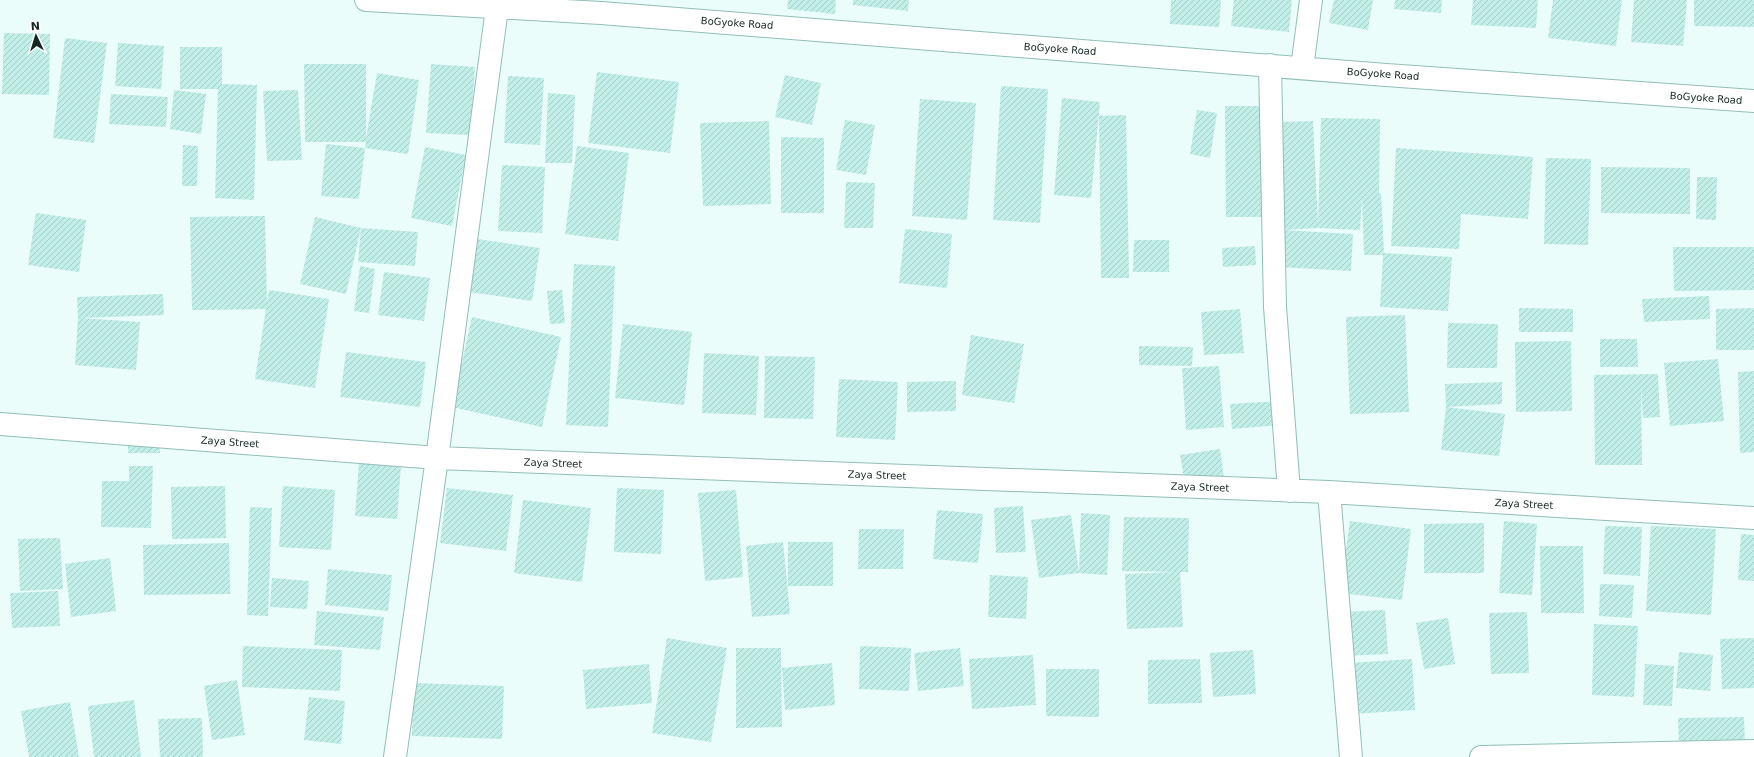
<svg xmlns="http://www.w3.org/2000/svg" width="1754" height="757" font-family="'DejaVu Sans',sans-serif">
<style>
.building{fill:url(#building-hatch)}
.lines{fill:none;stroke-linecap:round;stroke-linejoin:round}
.minor-casing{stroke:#92beb7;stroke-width:24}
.minor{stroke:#fff;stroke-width:22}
.labels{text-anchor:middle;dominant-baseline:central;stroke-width:4;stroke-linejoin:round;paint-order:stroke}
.street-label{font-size:10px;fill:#152724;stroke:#fff}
</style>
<defs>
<pattern id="building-hatch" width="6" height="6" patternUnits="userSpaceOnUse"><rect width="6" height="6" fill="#c1eee6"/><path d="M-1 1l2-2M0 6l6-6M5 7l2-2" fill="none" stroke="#a5ccc5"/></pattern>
</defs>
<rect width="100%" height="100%" fill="#ebfdfa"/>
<path class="building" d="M 788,0 L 836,0 L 835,14 L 787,9 Z
M 853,0 L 909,0 L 908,11 L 853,5 Z
M 1171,0 L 1221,0 L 1219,27 L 1170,24 Z
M 1234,0 L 1292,0 L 1289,32 L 1231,26 Z
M 1334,0 L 1373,0 L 1368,30 L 1329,23 Z
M 1395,0 L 1442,0 L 1441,13 L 1394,9 Z
M 1473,0 L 1538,0 L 1536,28 L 1471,25 Z
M 1553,0 L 1622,0 L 1616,46 L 1548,38 Z
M 1634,0 L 1687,0 L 1683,46 L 1631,42 Z
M 1694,0 L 1754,0 L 1754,27 L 1694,26 Z
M 4,33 L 50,34 L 49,95 L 2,94 Z
M 65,38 L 107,43 L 94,143 L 53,138 Z
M 118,43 L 164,46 L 161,89 L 115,86 Z
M 180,47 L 222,47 L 222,84 L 257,85 L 254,200 L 215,198 L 218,89 L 180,89 Z
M 304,64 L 366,64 L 366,138 L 377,73 L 419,80 L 408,154 L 365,148 L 366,142 L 305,142 Z
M 431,64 L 475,67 L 470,135 L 426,133 Z
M 597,72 L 679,82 L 670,153 L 588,143 Z
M 785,75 L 821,83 L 812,125 L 775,117 Z
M 508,76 L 544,78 L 540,145 L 504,143 Z
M 1001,86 L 1048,89 L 1040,223 L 993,220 Z
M 174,90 L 206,94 L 201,134 L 170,129 Z
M 298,90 L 302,160 L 267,161 L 263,91 Z
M 548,93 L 575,95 L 572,163 L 545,163 Z
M 111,94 L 168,97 L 166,127 L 109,124 Z
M 1062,98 L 1100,102 L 1091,198 L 1054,195 Z
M 920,99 L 976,103 L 967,220 L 912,216 Z
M 1225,106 L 1268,106 L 1269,217 L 1226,217 Z
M 1197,110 L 1217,113 L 1210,158 L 1190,154 Z
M 1126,115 L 1129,278 L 1101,278 L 1099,116 Z
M 1321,118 L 1380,119 L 1379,193 L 1381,193 L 1384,253 L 1452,257 L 1448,311 L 1380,307 L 1383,255 L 1364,255 L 1362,197 L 1360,230 L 1318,228 L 1284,230 L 1279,122 L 1313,121 L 1318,225 Z
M 845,120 L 875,125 L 866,175 L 836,170 Z
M 769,121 L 771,204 L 703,206 L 700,123 Z
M 781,137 L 824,138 L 824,213 L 781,213 Z
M 326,144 L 365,148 L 359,199 L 321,196 Z
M 183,145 L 198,146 L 197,186 L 182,186 Z
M 577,146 L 629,153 L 618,241 L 565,234 Z
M 425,147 L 466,155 L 452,226 L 411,218 Z
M 1396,148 L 1533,157 L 1528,219 L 1461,214 L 1459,249 L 1391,246 Z
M 1546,158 L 1591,159 L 1588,245 L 1544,244 Z
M 502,165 L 545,167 L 542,233 L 498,231 Z
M 1601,167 L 1690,168 L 1690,214 L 1601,213 Z
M 1697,177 L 1717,177 L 1716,220 L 1696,219 Z
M 846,182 L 875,183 L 873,228 L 844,228 Z
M 36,213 L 86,220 L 79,272 L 28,265 Z
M 265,216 L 267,302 L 269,290 L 329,299 L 315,388 L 255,379 L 266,309 L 192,310 L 190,217 Z
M 315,217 L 361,228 L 418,232 L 415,266 L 358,262 L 361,228 L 346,294 L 300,284 Z
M 905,229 L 952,234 L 947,288 L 899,283 Z
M 1281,230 L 1353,234 L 1351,271 L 1279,267 Z
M 477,239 L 540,248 L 532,301 L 469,292 Z
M 1134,240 L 1169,240 L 1169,272 L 1133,272 Z
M 1255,246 L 1256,265 L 1223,267 L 1222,248 Z
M 1673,247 L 1754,247 L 1754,290 L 1674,291 Z
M 574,264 L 615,266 L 608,427 L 566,425 Z
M 360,266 L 375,269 L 369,313 L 354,311 Z
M 384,272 L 430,278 L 424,321 L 378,315 Z
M 562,290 L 565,323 L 550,324 L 547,291 Z
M 163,294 L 164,315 L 80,318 L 140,322 L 136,370 L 75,365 L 78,318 L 77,297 Z
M 1709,296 L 1710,319 L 1644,322 L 1642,299 Z
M 1519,308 L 1573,309 L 1573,332 L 1519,332 Z
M 1754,308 L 1754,350 L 1716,350 L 1716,309 Z
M 1240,309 L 1244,353 L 1204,355 L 1201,312 Z
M 1405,315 L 1409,412 L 1350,414 L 1346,317 Z
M 472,317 L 561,337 L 542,427 L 452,407 Z
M 1448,323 L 1498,324 L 1497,368 L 1447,368 Z
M 623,324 L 692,332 L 684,405 L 615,398 Z
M 971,335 L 1024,344 L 1014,403 L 962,395 Z
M 1600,339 L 1637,339 L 1638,367 L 1600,367 Z
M 1571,341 L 1572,411 L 1516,412 L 1515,342 Z
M 1139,346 L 1193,347 L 1192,366 L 1139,365 Z
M 346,352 L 426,362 L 420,407 L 340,397 Z
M 704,353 L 759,356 L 756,415 L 702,413 Z
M 765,356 L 815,357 L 813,419 L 764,418 Z
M 1718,359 L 1724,421 L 1670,426 L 1664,363 Z
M 1219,366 L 1224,427 L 1186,430 L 1182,368 Z
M 1754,371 L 1754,452 L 1740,453 L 1738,372 Z
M 1658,374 L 1660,417 L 1643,418 L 1641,386 L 1642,465 L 1595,465 L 1594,375 Z
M 839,379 L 898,382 L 895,440 L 836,437 Z
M 956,381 L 956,411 L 907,412 L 907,382 Z
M 1502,382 L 1502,404 L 1446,407 L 1445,384 Z
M 1278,401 L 1280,425 L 1232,429 L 1230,404 Z
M 1446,407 L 1505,414 L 1499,456 L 1441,450 Z
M 128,437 L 160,438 L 160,453 L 128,453 Z
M 1220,449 L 1224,478 L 1185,484 L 1180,455 Z
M 359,462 L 401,465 L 397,519 L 355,516 Z
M 129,466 L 153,466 L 151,528 L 101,527 L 102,481 L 129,481 Z
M 225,486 L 226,538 L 172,539 L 171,487 Z
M 283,486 L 335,490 L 331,550 L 279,547 Z
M 447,488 L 513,495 L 506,551 L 440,543 Z
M 617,488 L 664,490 L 661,554 L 614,552 Z
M 736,490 L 743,577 L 705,581 L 698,493 Z
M 523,500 L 591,508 L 582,582 L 514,573 Z
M 1023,506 L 1026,552 L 996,553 L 994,508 Z
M 250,507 L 272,508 L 268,616 L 247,615 Z
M 937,510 L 983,514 L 978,563 L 933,559 Z
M 1081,513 L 1110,515 L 1107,575 L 1079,573 L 1039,578 L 1031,520 L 1071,515 L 1079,573 Z
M 1124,517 L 1189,518 L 1188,572 L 1180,572 L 1183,627 L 1127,629 L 1125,574 L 1177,572 L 1122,571 Z
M 1350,521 L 1411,529 L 1402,600 L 1340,593 Z
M 1504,521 L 1537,524 L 1532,595 L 1499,593 Z
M 1484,523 L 1484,573 L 1424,573 L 1424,524 Z
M 1605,526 L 1642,527 L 1640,576 L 1603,574 Z
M 1651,526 L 1716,529 L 1711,615 L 1646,611 Z
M 859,529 L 904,529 L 903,569 L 858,569 Z
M 1741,534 L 1754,535 L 1754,581 L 1738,580 Z
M 60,538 L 63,589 L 20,591 L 18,539 Z
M 783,542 L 790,614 L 752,617 L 746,546 Z
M 788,542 L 833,542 L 833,586 L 788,586 Z
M 229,543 L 230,594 L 144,595 L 143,545 Z
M 1540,546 L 1583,546 L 1584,613 L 1541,613 Z
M 110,558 L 116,611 L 71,617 L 65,564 Z
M 328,569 L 392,575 L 388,611 L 325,605 Z
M 990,575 L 1028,577 L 1026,619 L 988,617 Z
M 272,578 L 309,581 L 307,609 L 270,607 Z
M 1600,584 L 1634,585 L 1632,618 L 1599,616 Z
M 58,591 L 60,626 L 12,628 L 10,593 Z
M 1385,610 L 1388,654 L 1344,656 L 1341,612 Z
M 317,611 L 384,617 L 380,650 L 314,645 Z
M 1527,612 L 1529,673 L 1491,674 L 1489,613 Z
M 1448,618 L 1455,664 L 1424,669 L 1416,623 Z
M 1594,624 L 1638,626 L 1634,697 L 1592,695 Z
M 667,638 L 727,648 L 711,742 L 652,733 Z
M 1754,638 L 1754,688 L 1722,689 L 1720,639 Z
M 243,646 L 342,650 L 340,691 L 242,687 Z
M 860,646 L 911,648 L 909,691 L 859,689 Z
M 736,648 L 781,648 L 782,727 L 736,728 Z
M 960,648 L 964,686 L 918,691 L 914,653 Z
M 1253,650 L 1256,694 L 1213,697 L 1210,653 Z
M 1679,652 L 1713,655 L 1710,691 L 1676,688 Z
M 1033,655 L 1036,705 L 972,709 L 969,659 Z
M 1200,659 L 1202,703 L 1148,704 L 1148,660 Z
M 1412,659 L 1415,710 L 1352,714 L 1349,663 Z
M 832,663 L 835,705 L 785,710 L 782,668 Z
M 649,664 L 652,703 L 586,709 L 583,670 Z
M 1645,664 L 1674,666 L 1672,706 L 1643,705 Z
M 1046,669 L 1099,669 L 1099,717 L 1046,716 Z
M 237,680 L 245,735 L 212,740 L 204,686 Z
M 413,683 L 504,686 L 502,739 L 412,736 Z
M 309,697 L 345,701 L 341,744 L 304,740 Z
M 134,700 L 141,757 L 94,757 L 88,706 Z
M 70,702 L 79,757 L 29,757 L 21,711 Z
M 1744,717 L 1745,744 L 1679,746 L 1678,718 Z
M 202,718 L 203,757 L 160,757 L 158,719 Z"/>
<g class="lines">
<defs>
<path id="minor" d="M 366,0 L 601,13 L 1386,75 L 1754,101
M 1270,65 L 1275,307 L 1289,491
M 1302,68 L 1311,0
M 0,424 L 437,458 L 1329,492 L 1754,518
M 1329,492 L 1351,757
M 395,757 L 437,458 L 497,8
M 1481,757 L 1754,751"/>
</defs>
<use href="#minor" class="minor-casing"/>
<use href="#minor" class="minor"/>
</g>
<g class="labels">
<g class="street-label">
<text transform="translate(737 23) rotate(4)">BoGyoke Road</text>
<text transform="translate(1060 49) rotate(4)">BoGyoke Road</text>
<text transform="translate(1383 74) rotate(4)">BoGyoke Road</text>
<text transform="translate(1706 98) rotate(4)">BoGyoke Road</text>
<text transform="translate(230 442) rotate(4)">Zaya Street</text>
<text transform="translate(553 463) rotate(2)">Zaya Street</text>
<text transform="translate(877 475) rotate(2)">Zaya Street</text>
<text transform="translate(1200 487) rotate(2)">Zaya Street</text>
<text transform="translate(1524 504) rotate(3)">Zaya Street</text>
</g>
</g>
<g transform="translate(36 36) rotate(356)" stroke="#ffffff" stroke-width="3" paint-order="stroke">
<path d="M0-3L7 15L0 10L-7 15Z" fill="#152724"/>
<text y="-6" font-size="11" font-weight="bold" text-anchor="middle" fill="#152724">N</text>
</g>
</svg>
